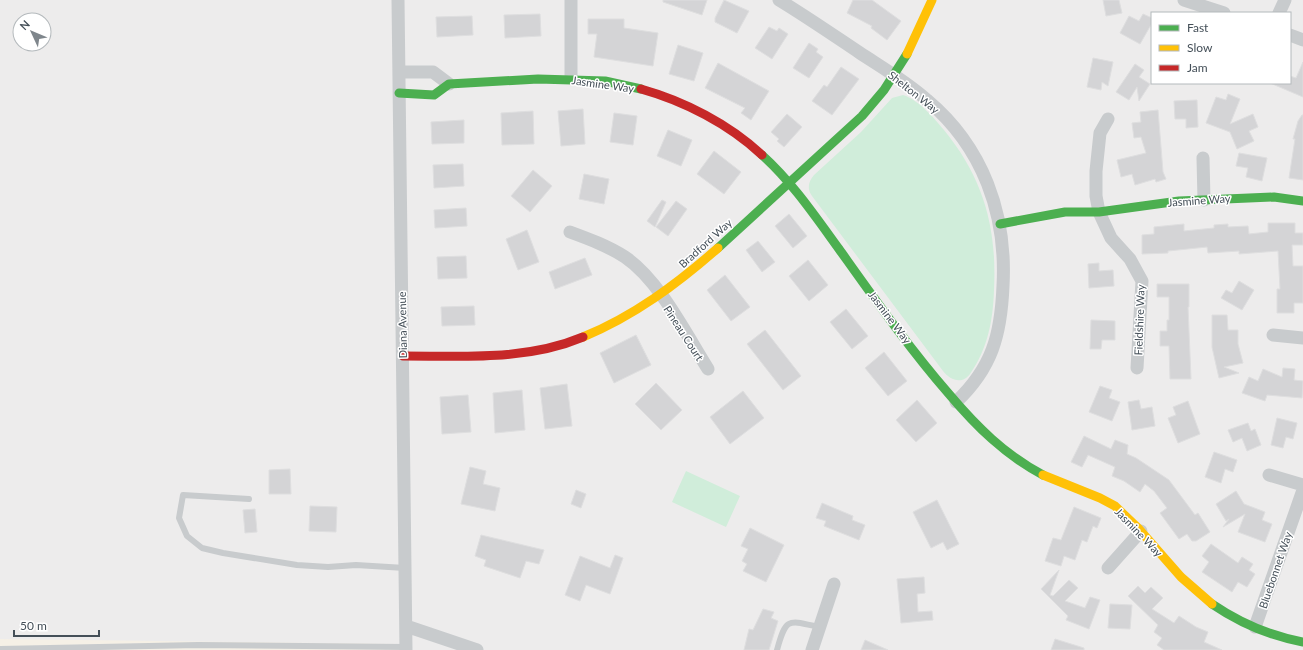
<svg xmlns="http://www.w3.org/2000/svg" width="1303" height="650" font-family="Lato,sans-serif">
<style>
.commercial{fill:#f5f0e6}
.green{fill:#d0edda}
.building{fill:#d4d4d6;stroke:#dededf}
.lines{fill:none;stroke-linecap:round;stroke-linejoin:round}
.lane{stroke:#c8cbcd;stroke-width:6}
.street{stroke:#c8cbcd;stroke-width:13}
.fast{stroke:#4caf50;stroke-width:9}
.slow{stroke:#ffc107;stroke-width:9}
.jam{stroke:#c62828;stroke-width:9}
.labels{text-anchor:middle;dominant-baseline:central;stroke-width:3;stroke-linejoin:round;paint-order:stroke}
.street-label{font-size:11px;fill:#444f58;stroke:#fff}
</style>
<rect width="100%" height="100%" fill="#edecec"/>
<path class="commercial" d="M 0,639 L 400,644 L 400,650 L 0,650 Z"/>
<path class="green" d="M 903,95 C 919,100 934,118 944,130 C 984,179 997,228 994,290 C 993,320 988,348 970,374 C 962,385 950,380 943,371 L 812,196 C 807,189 808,182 814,175 L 861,132 L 892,98 Z
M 686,471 L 740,496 L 726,527 L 672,502 Z"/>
<path class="building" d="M 663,0 L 707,0 L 702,15 L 663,2 Z
M 724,0 L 749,11 L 737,33 L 715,22 L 715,18 Z
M 853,0 L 872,0 L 901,21 L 887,40 L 871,28 L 872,26 L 847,13 Z
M 1103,0 L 1119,0 L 1122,13 L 1106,16 Z
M 540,14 L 541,36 L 505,38 L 504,15 Z
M 1143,14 L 1152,18 L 1152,23 L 1140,44 L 1120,33 L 1129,16 L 1139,21 Z
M 472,16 L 473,35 L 437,37 L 436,17 Z
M 588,19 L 624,19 L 624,28 L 658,33 L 653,66 L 594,57 L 597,34 L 588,34 Z
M 769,27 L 777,31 L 779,28 L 788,34 L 772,59 L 755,48 Z
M 809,43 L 818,49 L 816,52 L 823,57 L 809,78 L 793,68 Z
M 678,45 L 703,53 L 694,81 L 669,74 Z
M 1093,58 L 1113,62 L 1108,86 L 1102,82 L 1101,90 L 1087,87 Z
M 1303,62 L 1303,97 L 1270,83 L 1290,83 L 1290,76 L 1296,78 Z
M 718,63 L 769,91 L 751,120 L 741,113 L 745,108 L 705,88 Z
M 1135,64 L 1144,70 L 1139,77 L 1150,84 L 1139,101 L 1137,87 L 1129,100 L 1116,92 Z
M 841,67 L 859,79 L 832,115 L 812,101 L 824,85 L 827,87 Z
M 1228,94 L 1240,99 L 1230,124 L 1253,114 L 1258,127 L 1249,131 L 1254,141 L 1237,149 L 1230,132 L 1206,123 L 1216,97 L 1226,100 Z
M 1197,100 L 1198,127 L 1186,128 L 1186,119 L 1175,119 L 1174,101 Z
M 583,109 L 585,144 L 561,146 L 558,111 Z
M 1158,110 L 1163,172 L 1166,179 L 1156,182 L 1155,179 L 1135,185 L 1132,174 L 1121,177 L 1117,160 L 1146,153 L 1141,137 L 1134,138 L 1132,123 L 1141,122 L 1140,112 Z
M 533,111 L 534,144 L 502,145 L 501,113 Z
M 614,113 L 637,116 L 633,145 L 610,142 Z
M 787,114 L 802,127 L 784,147 L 777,141 L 779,139 L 771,132 Z
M 1302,115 L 1303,115 L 1303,180 L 1289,178 L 1295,139 L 1293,139 L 1298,121 Z
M 464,120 L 464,143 L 432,144 L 431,122 Z
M 668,130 L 692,140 L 681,166 L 657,156 Z
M 714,151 L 741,172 L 724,194 L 697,174 Z
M 1239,153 L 1267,158 L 1262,181 L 1246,177 L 1248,168 L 1236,166 Z
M 463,164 L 464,186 L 434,188 L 433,165 Z
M 533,170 L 552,186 L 530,212 L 511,196 Z
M 584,174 L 609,179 L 604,204 L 579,199 Z
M 662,200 L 666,202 L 655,227 L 647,221 Z
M 676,201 L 687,209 L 668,236 L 656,227 Z
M 466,208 L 467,226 L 435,228 L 434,210 Z
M 789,214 L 807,236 L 793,248 L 775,226 Z
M 1268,223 L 1295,223 L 1295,233 L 1303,233 L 1303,245 L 1292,245 L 1293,266 L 1303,266 L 1303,303 L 1294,303 L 1294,313 L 1277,313 L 1277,289 L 1280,289 L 1278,251 L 1239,254 L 1239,251 L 1208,253 L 1207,247 L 1168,251 L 1168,253 L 1142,254 L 1142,235 L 1154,234 L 1154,227 L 1184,224 L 1184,231 L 1214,228 L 1214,225 L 1228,224 L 1228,227 L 1248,226 L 1249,234 L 1268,232 Z
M 527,230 L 539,262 L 518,270 L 506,239 Z
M 758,241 L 775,262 L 762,272 L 746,250 Z
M 466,256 L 467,278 L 438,279 L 437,257 Z
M 585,258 L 592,275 L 555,289 L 549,272 Z
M 808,260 L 828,285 L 809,301 L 789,276 Z
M 1099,263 L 1099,271 L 1113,270 L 1114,286 L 1089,288 L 1088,264 Z
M 725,275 L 750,307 L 731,321 L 707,290 Z
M 1239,281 L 1254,290 L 1242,310 L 1221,298 L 1226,290 L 1232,293 Z
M 1157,284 L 1189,284 L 1189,307 L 1188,307 L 1191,379 L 1170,379 L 1169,346 L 1160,346 L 1160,331 L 1167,331 L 1167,320 L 1169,320 L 1169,297 L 1157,297 Z
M 474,306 L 475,325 L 442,326 L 441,307 Z
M 846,309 L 868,336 L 852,349 L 830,322 Z
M 1212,315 L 1227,315 L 1228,330 L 1238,330 L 1238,344 L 1243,363 L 1224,367 L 1239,373 L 1219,378 L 1212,347 Z
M 1091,320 L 1115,321 L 1115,340 L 1102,340 L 1101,349 L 1090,349 Z
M 765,330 L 801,376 L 783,390 L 747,344 Z
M 636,335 L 651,365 L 614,383 L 600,353 Z
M 884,352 L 907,381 L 888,396 L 865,368 Z
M 1283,368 L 1295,369 L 1294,380 L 1303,381 L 1302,398 L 1267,395 L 1265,401 L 1242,393 L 1249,377 L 1258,381 L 1263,369 L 1282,377 Z
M 656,383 L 682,410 L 661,430 L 635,404 Z
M 567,384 L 572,426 L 545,429 L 540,388 Z
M 1100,386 L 1112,390 L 1109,398 L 1120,402 L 1112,421 L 1089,412 Z
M 522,390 L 525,430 L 495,433 L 493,393 Z
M 743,391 L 764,418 L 730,444 L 710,417 Z
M 468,395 L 471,432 L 442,434 L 440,397 Z
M 917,400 L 937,423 L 916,442 L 896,420 Z
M 1139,400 L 1141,409 L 1152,407 L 1155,426 L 1132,430 L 1128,402 Z
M 1188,401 L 1200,434 L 1178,443 L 1168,418 L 1176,415 L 1173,407 Z
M 1277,418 L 1297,423 L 1293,439 L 1286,437 L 1283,448 L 1271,445 Z
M 1248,423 L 1251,431 L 1255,429 L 1261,445 L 1247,451 L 1242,438 L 1233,442 L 1228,430 Z
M 1084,436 L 1111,449 L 1115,440 L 1128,445 L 1127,454 L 1136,458 L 1169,480 L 1195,515 L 1198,513 L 1210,532 L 1196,541 L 1192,541 L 1187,534 L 1179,539 L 1160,513 L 1167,508 L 1154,491 L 1145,484 L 1140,492 L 1124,481 L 1112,476 L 1115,467 L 1088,455 L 1082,467 L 1071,462 Z
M 1214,452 L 1237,460 L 1233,472 L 1225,469 L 1221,483 L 1205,477 Z
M 470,467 L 486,471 L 483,484 L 500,488 L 495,511 L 461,504 Z
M 290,469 L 291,494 L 269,494 L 269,470 Z
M 576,490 L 586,494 L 581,508 L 571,504 Z
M 1236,491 L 1244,504 L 1265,512 L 1262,520 L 1272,524 L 1265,542 L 1238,532 L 1245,514 L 1223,527 L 1229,519 L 1226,521 L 1216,504 Z
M 937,500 L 959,544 L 947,550 L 943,542 L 931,548 L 913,512 Z
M 822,503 L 853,516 L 852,520 L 865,525 L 859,540 L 824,526 L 826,521 L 816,518 Z
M 310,506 L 337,507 L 336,532 L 309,531 Z
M 1074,507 L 1101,518 L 1097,528 L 1093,526 L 1087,542 L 1082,540 L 1075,560 L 1064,556 L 1061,566 L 1045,561 L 1053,538 L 1061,540 Z
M 255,509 L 257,532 L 245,533 L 243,510 Z
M 750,528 L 784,545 L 766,582 L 743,571 L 747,564 L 742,561 L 748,549 L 741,546 Z
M 481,535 L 544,550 L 539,564 L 526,561 L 520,578 L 484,566 L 486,560 L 475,556 Z
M 1211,544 L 1238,563 L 1242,557 L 1253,564 L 1249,570 L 1255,574 L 1247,587 L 1238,582 L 1232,592 L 1202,572 L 1209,562 L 1202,556 Z
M 615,555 L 623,558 L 610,594 L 586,585 L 580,601 L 565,595 L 580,556 L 610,568 Z
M 1059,570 L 1050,595 L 1053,596 L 1069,580 L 1078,588 L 1065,601 L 1085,608 L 1090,597 L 1100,600 L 1089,629 L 1066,620 L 1068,616 L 1041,589 Z
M 924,577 L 925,593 L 917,594 L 918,612 L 932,611 L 933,620 L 901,623 L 897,579 Z
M 1138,586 L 1145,593 L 1151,587 L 1163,598 L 1152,609 L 1174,623 L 1179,616 L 1196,627 L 1208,632 L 1204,642 L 1222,650 L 1164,650 L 1157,645 L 1162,638 L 1154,632 L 1158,625 L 1128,596 Z
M 1110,604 L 1132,605 L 1130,629 L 1108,628 Z
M 763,609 L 774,612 L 771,618 L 778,621 L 769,650 L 744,650 L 749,629 L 753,630 Z
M 1055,639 L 1084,648 L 1084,650 L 1051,650 Z
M 865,640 L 888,650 L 861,650 Z"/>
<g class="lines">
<path class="lane" d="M 249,499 L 183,495 L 179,518 L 187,536 L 202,548 L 223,553 L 297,565 L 328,567 L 356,565 L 405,568
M 0,649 L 198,645 L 406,647
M 777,650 C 786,617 788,620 819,627"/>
<path class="street" d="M 398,0 L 406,650
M 571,0 L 571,78
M 779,0 C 807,17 833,35 860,53 C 883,68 907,82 927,100 C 983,147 1007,214 1003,286 C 1001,335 992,368 956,402
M 1184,0 L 1224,13
M 1279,13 L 1285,0
M 1290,35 L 1303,40
M 399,72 L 433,72 L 449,84
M 1108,119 L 1100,133 L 1096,171 L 1096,196 L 1099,212 L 1111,238 L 1130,259 L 1142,281 L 1137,368
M 1203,158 L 1204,200
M 570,232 C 589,239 608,246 625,257 C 659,280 686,334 708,369
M 1273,335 L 1303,338
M 1269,475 L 1303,485
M 1108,568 L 1141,531
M 406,626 L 477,650
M 1255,627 L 1303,490
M 812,650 L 834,584"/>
<path class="fast" d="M 399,93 L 434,95 L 449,84 L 538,79 L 605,81 L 641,89
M 762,155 C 792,182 815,216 839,249 C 874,298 909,348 949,394 C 976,426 1005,455 1043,475
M 1000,224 L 1065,212 L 1099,212 L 1179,201 L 1274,197 L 1303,201
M 718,248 L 862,116 L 884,90 L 907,54
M 1212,604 C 1240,623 1270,636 1303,642"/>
<path class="slow" d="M 907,54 L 932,0
M 583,337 C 634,316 677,284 718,248
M 1043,475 L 1100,498 L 1115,506 L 1138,528 L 1181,577 L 1212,604"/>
<path class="jam" d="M 641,89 C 684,101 729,124 762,155
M 403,356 C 463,356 526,361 583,337"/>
</g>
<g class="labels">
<g class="street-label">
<text transform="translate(603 84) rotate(8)">Jasmine Way</text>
<text transform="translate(914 92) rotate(38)">Shelton Way</text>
<text transform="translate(1199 200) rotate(-4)">Jasmine Way</text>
<text transform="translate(705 243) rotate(-42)">Bradford Way</text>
<text transform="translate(890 317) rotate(53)">Jasmine Way</text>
<text transform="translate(1139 320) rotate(-88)">Fieldshire Way</text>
<text transform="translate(402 325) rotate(-91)">Diana Avenue</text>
<text transform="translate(684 333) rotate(57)">Pineau Court</text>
<text transform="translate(1139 532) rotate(46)">Jasmine Way</text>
<text transform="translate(1275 570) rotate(-71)">Bluebonnet Way</text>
</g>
</g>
<rect x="1151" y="12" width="140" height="72" fill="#ffffff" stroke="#b4b9bc"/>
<rect x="1159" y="25" width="20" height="6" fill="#4caf50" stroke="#b4b9bc"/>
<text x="1187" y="32" font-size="12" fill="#444f58">Fast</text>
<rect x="1159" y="45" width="20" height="6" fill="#ffc107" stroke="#b4b9bc"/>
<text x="1187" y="52" font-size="12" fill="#444f58">Slow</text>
<rect x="1159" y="65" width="20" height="6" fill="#c62828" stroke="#b4b9bc"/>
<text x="1187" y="72" font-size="12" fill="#444f58">Jam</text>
<g transform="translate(32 32) rotate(314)"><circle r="19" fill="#ffffff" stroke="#b4b9bc"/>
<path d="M0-3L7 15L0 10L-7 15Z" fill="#7f868c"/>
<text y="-6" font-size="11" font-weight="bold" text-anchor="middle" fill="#444f58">N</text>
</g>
<path d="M14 630v6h85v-6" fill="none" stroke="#444f58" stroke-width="2"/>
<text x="20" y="630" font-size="12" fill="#444f58" stroke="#ffffff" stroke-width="3" paint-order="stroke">50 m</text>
</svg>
